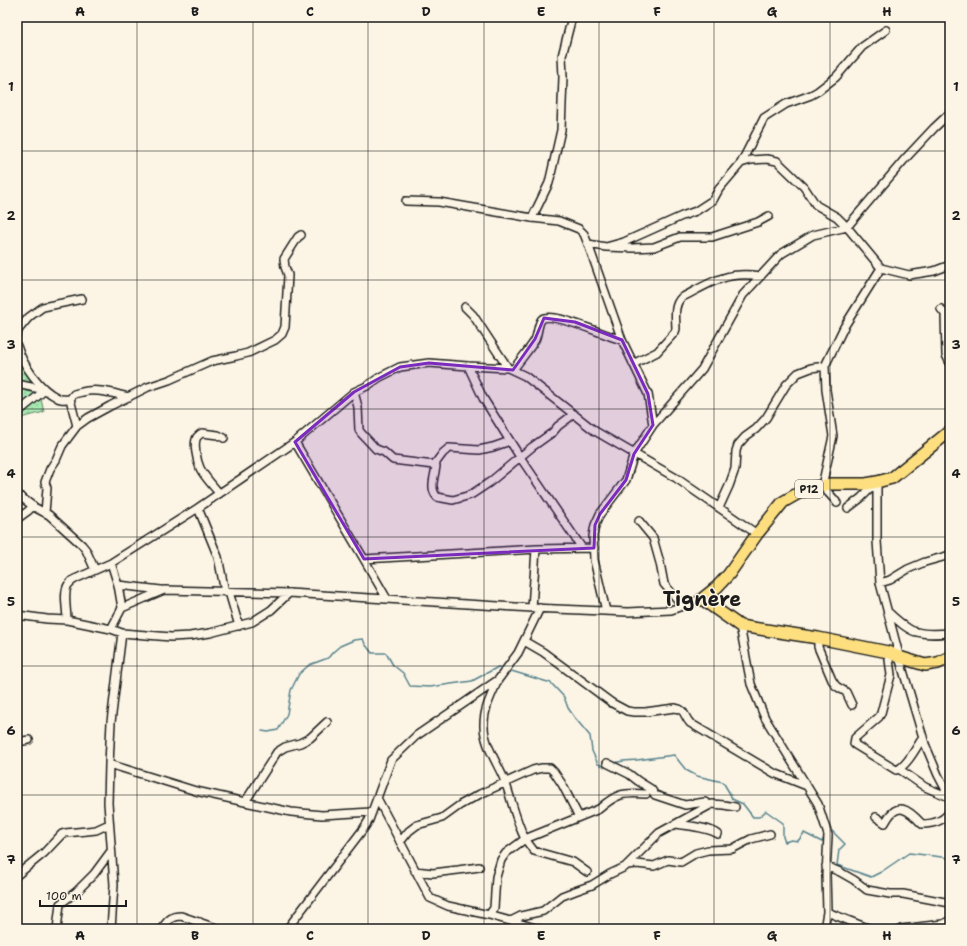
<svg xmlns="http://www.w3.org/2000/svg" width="967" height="946" font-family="'Shantell Sans',sans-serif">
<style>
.park{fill:url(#park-dots);stroke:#618266}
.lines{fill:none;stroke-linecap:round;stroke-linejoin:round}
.stream{stroke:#54818d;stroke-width:1.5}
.minor-casing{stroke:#1c1c1c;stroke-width:10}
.primary-casing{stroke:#1c1c1c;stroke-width:14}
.minor{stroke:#fcf5e5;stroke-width:7}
.primary{stroke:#fddf80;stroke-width:11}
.marked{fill:#7b2cbf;fill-opacity:0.2;stroke:#7b2cbf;stroke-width:3;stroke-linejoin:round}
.grid{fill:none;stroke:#1c1c1c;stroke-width:1;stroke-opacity:0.55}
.labels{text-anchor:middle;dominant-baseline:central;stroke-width:3;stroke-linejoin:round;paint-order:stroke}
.shield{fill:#fcf5e5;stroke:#5f5d58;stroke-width:1}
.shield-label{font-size:11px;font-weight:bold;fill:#1c1c1c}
.town-label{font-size:20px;font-weight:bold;fill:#1c1c1c;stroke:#fcf5e5}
.neatline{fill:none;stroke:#1c1c1c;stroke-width:1.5}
.grid-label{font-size:13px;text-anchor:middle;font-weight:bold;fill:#1c1c1c}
</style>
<defs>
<pattern id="park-dots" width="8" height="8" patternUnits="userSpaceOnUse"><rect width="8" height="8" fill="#a6e7b0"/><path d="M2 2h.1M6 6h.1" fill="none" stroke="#8ec697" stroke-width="1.8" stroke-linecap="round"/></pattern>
</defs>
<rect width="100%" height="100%" fill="#fcf5e5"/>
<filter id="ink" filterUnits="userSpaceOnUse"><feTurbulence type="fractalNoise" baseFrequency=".025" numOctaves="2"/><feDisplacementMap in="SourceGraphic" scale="8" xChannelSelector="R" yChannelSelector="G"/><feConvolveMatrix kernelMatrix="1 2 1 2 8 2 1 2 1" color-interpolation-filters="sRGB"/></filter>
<g filter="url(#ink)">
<path class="park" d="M 27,364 L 35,374 L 44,412 L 17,419 L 17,367 Z"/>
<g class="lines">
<path class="stream" d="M 508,670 L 551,683 L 564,697 L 568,708 L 575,718 L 590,736 L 592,751 L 598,764 L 607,767 L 609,766
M 262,731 L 268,732 L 278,730 L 287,714 L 291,690 L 299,674 L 309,665 L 328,658 L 333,652 L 340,646 L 354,640 L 363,639 L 365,644 L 372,653 L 386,653 L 393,665 L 403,673 L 410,686 L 430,687 L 472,681 L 498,667 L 504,669
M 614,763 L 623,761 L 637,760 L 674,755 L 686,770 L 697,776 L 723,782 L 730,794 L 732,799 L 743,804 L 753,817 L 759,817 L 766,811 L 783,823 L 783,837 L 785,842 L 791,840 L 798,841 L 804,833 L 822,842 L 825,835
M 829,828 L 845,844 L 839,850 L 837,865 L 871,877 L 881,872 L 909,853 L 950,858"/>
<defs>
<path id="minor" d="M 741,163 L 764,118 L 786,104 L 811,95 L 818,91 L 836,77 L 862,47 L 886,30
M 406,201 L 439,202 L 532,218 L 559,221 L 579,229 L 584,234 L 588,244 L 622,340 L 648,394 L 653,425
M 532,218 L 549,183 L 561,130 L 563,77 L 562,56 L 572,17
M 588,244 L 606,247 L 633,248 L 654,247 L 680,237 L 712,237 L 758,222 L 769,216
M 606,247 L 624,242 L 682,216 L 696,211 L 713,200 L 719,189 L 741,163 L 751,160 L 767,159 L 777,161 L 804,187 L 816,205 L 837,217 L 847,227 L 881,268 L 909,275 L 934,271 L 950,265
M 465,307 L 473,315 L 508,368
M 941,309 L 945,314 L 946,355 L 950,363
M 17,334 L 19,329 L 29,317 L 43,307 L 82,299
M 17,346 C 23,365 39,389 58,398 C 61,400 66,399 70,399
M 633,364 L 657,352 L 675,332 L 676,329 C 676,319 673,306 681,298 C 699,289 718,276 739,275 C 746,274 754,275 761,276
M 468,366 L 483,398 L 520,457 L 582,548
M 513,370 C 520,360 529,350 535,340 C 538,334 538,322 542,319 C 553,311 608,337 622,340
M 17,384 L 45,390
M 354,392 L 358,407 L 359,430 L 361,433 L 376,449 L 384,452 L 393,460 L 434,465 L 436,466 C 435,476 429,488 437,497 L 453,500 L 467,496 L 472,494 L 490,482 L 532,447 L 553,432 L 558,426 L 574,414
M 17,413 L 45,390
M 77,426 L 88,418 L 110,406 L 148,387 L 169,380 L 212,361 L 236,356 L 248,353 L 275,340 L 282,334 L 285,327 L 288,275 L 285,267 L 284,259 L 298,237 L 301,235
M 295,442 L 364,559 L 387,599
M 434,465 L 443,453 L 449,448 L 479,450 L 493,447 L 510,441
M 219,493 C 214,487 203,475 200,468 C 197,461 193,443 197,437 C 199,435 200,434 202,433 L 218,435 L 224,438
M 17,494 L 34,507 L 49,515 L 82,545 L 86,550 L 95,570
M 837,503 L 834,499 L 822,486 L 833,436 L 826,390 L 825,366 L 844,327 L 881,268
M 198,508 L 218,557 L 225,592
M 719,508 L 729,486 L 735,469 L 736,451 L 738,445 L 745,437 L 756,429 L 766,418 L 786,385 L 798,373 L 811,368 L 825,366
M 848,508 L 861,498 L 877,482 L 877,541 L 880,583 L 898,651 L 899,657 L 925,744 L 938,775 L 950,798
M 45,513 L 47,488 L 45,482 L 50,469 L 56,460 L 62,446 L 77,426 L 70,399 L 74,394 C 78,393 82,392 87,391 C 101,389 115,394 129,397
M 17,519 L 28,511 L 33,506
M 639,521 L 653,538 L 660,563 L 664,584 L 683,606
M 364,559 L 536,549 L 594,548
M 111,563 L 118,585 L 122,608
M 880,583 L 890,580 L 908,569 L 925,562 L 950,555
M 118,585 L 161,590
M 229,592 L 239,626
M 532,608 L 536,549
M 606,611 L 594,560 L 593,536 L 595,525 L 600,514 L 626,480 L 634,454 L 653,425 L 702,369 L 743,295 L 781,254 L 813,235 L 847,227 L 904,160 L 934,128 L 950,113
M 888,612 C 895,618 908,631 917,632 C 928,635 939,634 950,633
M 17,615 L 47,619 L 67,620 L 111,629 L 122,608 L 164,590 L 289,593 L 532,608 L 628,612 L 671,610 L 702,599
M 67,620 C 67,610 63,593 68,585 C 70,582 73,580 75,579 L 111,563 L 198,508 L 295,442 L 354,392 L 367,386 L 380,377 L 400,367 L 429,363 L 468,366 L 508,368 L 525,376 L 595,431 L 676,478 L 757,534
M 740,626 L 751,684 L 765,718 L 818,804 L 828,835 L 826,875 L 827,912 L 824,929
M 111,629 L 122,633 L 171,637 L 190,636 L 210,633 L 252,622 L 271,610 L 289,593
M 818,638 L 818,647 L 832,680 L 836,686 L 846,692 L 852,705
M 524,641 L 543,652 L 612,703 L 627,711 L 634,712 L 645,712 L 675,708 C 686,710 683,715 690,723 L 774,773 L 807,786
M 888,652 L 891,675 L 881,713 L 879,717 L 855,738 L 854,744 L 857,746 L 896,770 C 906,768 918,745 923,737
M 17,742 L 29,740
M 607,763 L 629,774 L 638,781 L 651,789 L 655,795 L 685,805 L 705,802 L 710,805
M 109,764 L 196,791 L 245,802 L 291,812 L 322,815 L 371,812
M 899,769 L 925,787 L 949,797
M 377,798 L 430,898 L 448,906 L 489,915 L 494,908 L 496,877 L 501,860 L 506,853 L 525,839 C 516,821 512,802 506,784 C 499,765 483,744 484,724 C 484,708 492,694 498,680
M 245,802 L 272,760 L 277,752 L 285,747 L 300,743 L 310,738 L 327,722
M 876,817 L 885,823 C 897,800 908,809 922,824 C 933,824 944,821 950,811
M 676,824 C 688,826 708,827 718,834
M 400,842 L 409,831 L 417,825 L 442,818 L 460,805 L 480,794 L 533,770 L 542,768 L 550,768 L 554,772 L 562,784 L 579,817
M 627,865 L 637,864 L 654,866 L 668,860 L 681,862 L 696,853 L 708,850 L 732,849 L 751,839 L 770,834
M 826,866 L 840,872 L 854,880 L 867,890 L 890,894 L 903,894 L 950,903
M 415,871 L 433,873 L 458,870 L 479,867
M 587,872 L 573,862 L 534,851 L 525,839 L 599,809 C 616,794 623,792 646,794
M 17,875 L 44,853 L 62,834 L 65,833 L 87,831 L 96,830 L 109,824
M 827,912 L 870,929
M 489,915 L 539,929
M 511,921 L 521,916 L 543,911 L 562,896 L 575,891 L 592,885 L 610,874 L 625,867 L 659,833 L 701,810 L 712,804 L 724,805 L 735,807
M 57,929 L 60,904 L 76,892 L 94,874 L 111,851
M 111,929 L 114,885 L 108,803 L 109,764 L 111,722 L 122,633
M 161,929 C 168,921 170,916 181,916 L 219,929
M 195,929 L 200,922
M 287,929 L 364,828 L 369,820 L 391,760 L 416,736 L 498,680 L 518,653 L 540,608
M 901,929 L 943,924 L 950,921"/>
<path id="primary" d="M 950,431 L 892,478 L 877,482 L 866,484 L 830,484 L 808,489 L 797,494 L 783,502 L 757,534 L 729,574 L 717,587 L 702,599 L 740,626 L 818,638 L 888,652 L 899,657 L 925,665 L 938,663 L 950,657"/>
</defs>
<use href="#minor" class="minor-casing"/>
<use href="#primary" class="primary-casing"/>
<use href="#minor" class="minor"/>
<use href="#primary" class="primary"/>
</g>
</g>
<path class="marked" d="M 544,318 L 575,322 L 622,340 L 648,394 L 653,425 L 634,454 L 626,480 L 600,514 L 595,525 L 594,548 L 364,559 L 295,442 L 354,392 L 400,367 L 429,363 L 513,370 L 535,339 Z"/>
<path class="grid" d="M 137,17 L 137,929M 253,17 L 253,929M 368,17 L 368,929M 484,17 L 484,929M 599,17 L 599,929M 714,17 L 714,929M 830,17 L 830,929M 17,151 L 950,151M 17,280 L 950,280M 17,409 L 950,409M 17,537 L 950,537M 17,666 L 950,666M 17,795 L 950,795"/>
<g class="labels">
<rect class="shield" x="795" y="480" width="28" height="18" rx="3"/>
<g class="shield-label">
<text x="809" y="489">P12</text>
</g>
<g class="town-label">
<text x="702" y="599">Tignère</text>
</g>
</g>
<rect width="967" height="946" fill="none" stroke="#fcf5e5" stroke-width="44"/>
<path d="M40 900v6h86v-6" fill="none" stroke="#1c1c1c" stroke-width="2"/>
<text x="46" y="900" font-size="12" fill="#1c1c1c" stroke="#fcf5e5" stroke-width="3" paint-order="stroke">100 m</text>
<rect x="22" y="22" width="923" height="902" class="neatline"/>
<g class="grid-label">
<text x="80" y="16">A</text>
<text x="195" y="16">B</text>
<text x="310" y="16">C</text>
<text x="426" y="16">D</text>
<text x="541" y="16">E</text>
<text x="657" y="16">F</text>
<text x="772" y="16">G</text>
<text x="887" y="16">H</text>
<text x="11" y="91">1</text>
<text x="956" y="91">1</text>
<text x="11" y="220">2</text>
<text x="956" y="220">2</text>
<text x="11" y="349">3</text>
<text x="956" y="349">3</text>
<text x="11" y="478">4</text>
<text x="956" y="478">4</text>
<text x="11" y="606">5</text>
<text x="956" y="606">5</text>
<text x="11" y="735">6</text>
<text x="956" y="735">6</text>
<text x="11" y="864">7</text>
<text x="956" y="864">7</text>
<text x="80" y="940">A</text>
<text x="195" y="940">B</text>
<text x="310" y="940">C</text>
<text x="426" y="940">D</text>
<text x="541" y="940">E</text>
<text x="657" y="940">F</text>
<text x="772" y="940">G</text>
<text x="887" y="940">H</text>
</g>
</svg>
